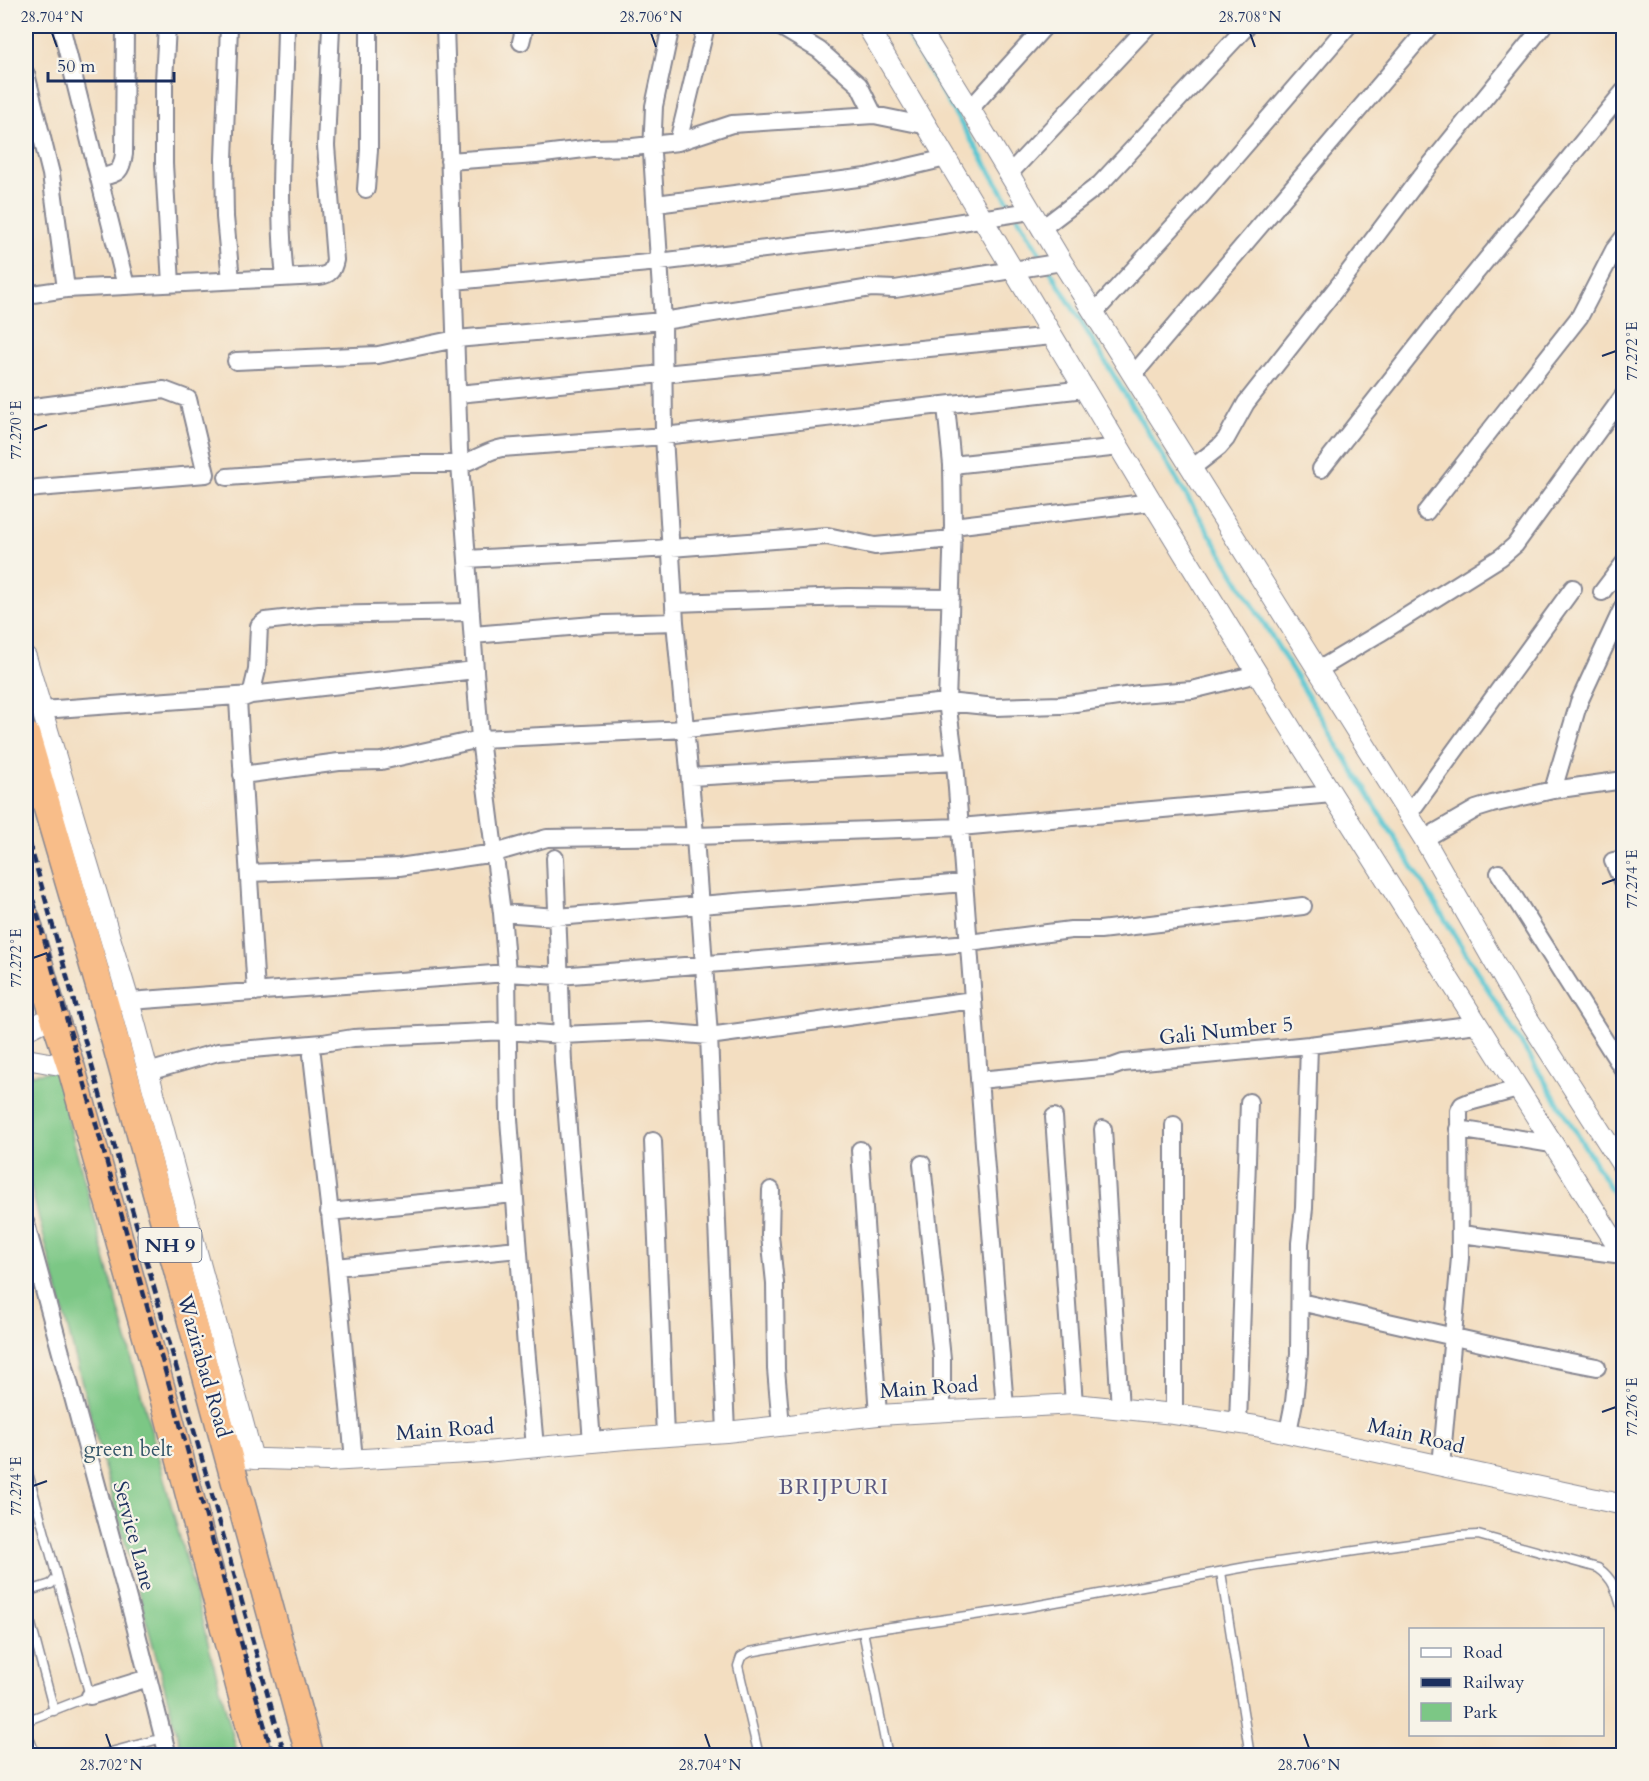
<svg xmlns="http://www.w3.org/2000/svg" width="1649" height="1781" font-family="Cardo,serif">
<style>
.green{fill:#7cc785;stroke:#4c7b72;stroke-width:1.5}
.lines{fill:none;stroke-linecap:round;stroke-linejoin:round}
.stream{stroke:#59c6d2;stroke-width:5}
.service-casing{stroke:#878690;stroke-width:11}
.minor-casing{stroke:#878690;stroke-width:20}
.tertiary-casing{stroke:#878690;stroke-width:22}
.trunk-casing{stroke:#878690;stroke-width:30}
.service{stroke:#fff;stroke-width:8}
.minor{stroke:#fff;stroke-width:16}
.tertiary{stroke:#fff;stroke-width:20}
.trunk{stroke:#f8bd89;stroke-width:27}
.rail{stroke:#1b2f5e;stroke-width:4.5;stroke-dasharray:9 4.5;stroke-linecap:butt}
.ticks{fill:none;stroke:#1b2f5e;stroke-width:2}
.labels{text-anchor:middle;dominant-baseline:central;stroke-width:4.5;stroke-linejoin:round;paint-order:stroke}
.shield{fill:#f7f3e8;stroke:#5d6a87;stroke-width:1.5}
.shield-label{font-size:20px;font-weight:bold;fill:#1b2f5e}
.street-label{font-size:21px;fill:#1b2f5e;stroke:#f7f3e8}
.park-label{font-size:21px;fill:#335568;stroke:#f7f3e8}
.neighbourhood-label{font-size:22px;letter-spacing:1.5px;fill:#5a577f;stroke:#f7f3e8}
.neatline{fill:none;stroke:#1b2f5e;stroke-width:2}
.ticks-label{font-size:15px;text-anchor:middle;fill:#1b2f5e}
</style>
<rect width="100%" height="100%" fill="#f7f3e8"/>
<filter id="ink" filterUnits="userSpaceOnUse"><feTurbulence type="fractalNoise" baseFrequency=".0167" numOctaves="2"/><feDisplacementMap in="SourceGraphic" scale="12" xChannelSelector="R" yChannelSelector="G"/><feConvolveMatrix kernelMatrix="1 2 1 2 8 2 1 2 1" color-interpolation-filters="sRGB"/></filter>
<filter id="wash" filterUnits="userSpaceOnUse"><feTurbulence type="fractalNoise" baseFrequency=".008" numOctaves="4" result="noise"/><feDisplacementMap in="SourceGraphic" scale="24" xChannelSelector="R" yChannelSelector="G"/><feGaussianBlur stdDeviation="1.35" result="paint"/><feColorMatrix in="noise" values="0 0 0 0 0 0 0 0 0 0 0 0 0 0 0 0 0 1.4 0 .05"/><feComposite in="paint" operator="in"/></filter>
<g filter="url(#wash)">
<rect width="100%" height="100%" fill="#f3dec1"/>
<path class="green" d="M 55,1071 L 238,1755 L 183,1755 L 98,1444 L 26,1169 L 26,1075 Z"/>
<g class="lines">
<path class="stream" d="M 902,26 L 1343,754 L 1624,1210"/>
</g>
</g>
<g filter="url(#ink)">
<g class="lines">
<defs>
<path id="service" d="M 26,1466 L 57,1577 L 51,1584 L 26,1592
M 1221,1572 L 1250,1756
M 26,1605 L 54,1711
M 863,1631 L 888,1756
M 26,1721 L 90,1696 L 57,1577
M 26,1730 L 36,1756
M 96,1756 L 163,1738
M 759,1756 L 738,1666 L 741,1657 L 750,1652 L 863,1631 L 1023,1608 L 1257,1565 L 1459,1536 L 1478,1535 L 1598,1568 C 1616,1580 1618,1597 1624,1617"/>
<path id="minor" d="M 61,26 L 126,286
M 167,26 L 164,81 L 164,164 L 171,284
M 229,26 L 224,159 L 225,217 L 231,280
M 445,26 L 459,450 L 480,739 L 502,913 L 507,973 L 509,1119 L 526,1347 L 535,1447
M 671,26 L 654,106 L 652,153 L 663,321 L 664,436 L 675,622 L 694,823 L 709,1036 L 726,1432
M 779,26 L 819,50 L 859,85 L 874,115
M 521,42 L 525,26
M 26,74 L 51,174 L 66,289
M 970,109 L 1045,26
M 678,142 L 706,26
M 449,161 L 536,155 L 592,148 L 633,147 L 678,142 L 732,124 L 874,115 L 928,126
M 1009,174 L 1148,26
M 99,178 C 117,173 121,174 124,154 L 125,26
M 366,189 L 369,150 L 369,26
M 656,204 L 866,177 L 946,158
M 1041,229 L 1100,184 L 1247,26
M 285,278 C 276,194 285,110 286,26
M 454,281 L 659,262 L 880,235 L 1031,211
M 26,295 L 66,289 L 319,276 C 330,275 333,270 335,260 L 326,146 L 331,26
M 1094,313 L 1203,194 L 1348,26
M 236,361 L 378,355 L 456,339 L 663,321 L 871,288 L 895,289 L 1062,262
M 1133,375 L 1430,26
M 458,394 L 1053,336
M 946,406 L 952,465 L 953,526 L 947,702 L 955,762 L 984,1144 L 1005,1407
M 26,408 L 164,390 L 188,399 L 206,474 L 38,488 L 26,490
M 952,465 L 1120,447
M 1192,468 L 1219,447 L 1226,439 L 1246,403 L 1342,281 L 1418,180 L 1543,26
M 1321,469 L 1460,292 L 1624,91
M 227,477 L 406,464 L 460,464 C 476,460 486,451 502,448 L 664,436 L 1085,389
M 1426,512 L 1580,316 L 1614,250 L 1624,237
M 953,526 L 1152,502
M 467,559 L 671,548 L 827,536 L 875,546 L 953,539
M 1602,592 L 1624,563
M 674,603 L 848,597 L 951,598
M 473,635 L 605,624 L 675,622
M 1318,670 L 1380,633 L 1501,557 L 1515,545 L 1624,395
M 42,710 L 251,695 L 475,670
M 242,775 L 339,762 L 381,761 L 480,739 L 686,729 L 947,702 L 996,707 L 1061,705 L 1139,694 L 1192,690 L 1257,674
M 690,777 L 955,762
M 1553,790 L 1579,702 L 1623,607
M 1408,815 L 1573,588
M 1424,839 L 1476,809 L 1492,804 L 1553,790 L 1624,780
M 555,858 L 563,1063 L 592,1442
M 1624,859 L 1613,861 L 1624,885
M 249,873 L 399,867 L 495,853 L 547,838 L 695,836 L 960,827 L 1332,794
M 1499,873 L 1624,1071
M 502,913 L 557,917 L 964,883
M 256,992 L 238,700 L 251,695 L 257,670 L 259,626 L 265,621 L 319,615 L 471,612
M 103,1003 L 507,973 L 559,976 L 969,943 L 1071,930 L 1100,930 L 1303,906
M 312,1055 L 336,1267 L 354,1460
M 148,1072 L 218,1052 L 323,1043 L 353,1038 L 508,1031 L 562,1035 L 649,1031 L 709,1036 L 973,1000
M 979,1080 L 1112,1067 L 1123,1063 L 1309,1045 L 1477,1024
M 1054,1117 L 1074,1404
M 1103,1129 L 1120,1409
M 1458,1129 L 1552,1144
M 653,1141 L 665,1436
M 860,1150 L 878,1415
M 922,1164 L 942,1359 L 942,1410
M 771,1190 L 770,1235 L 775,1283 L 776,1369 L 781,1426
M 329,1212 L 514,1194
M 26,1224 L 132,1614 L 168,1756
M 1461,1234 L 1623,1255
M 336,1267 L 518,1249
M 1300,1302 L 1529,1354 L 1597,1367
M 1174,1414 L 1174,1125
M 1238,1423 L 1249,1102
M 1288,1432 L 1294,1402 L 1299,1354 L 1300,1243 L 1304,1208 L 1309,1045
M 1441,1466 L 1460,1258 L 1459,1111 L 1462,1105 L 1469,1102 L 1518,1089
M 90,1696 L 148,1678"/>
<path id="tertiary" d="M 867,26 L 1152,502 L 1303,748 L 1624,1256
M 918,26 L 970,109 L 1062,262 L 1424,839 L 1513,995 L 1624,1168
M 26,657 L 129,1001 L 253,1459
M 26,1030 L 54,1016
M 26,1061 L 32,1060 L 71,1067
M 229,1458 L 329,1461 L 485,1452 L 625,1439 L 726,1432 L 878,1415 L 1074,1404 L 1174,1414 L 1256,1426 L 1624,1505"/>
<path id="trunk" d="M 26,735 L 110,1022 L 310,1756
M 26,918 L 54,1016 L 71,1067 L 168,1413 L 258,1756"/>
</defs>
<use href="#service" class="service-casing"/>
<use href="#minor" class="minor-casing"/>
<use href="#tertiary" class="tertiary-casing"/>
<use href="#trunk" class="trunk-casing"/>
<use href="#service" class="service"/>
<use href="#minor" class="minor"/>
<use href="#tertiary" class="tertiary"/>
<use href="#trunk" class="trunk"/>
<path class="rail" d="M 26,830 L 285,1756
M 26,874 L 273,1756"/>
</g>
</g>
<path class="ticks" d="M 52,33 L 57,47M 651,33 L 656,47M 1250,33 L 1255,47M 1602,356 L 1616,351M 33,430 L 47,425M 1602,884 L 1616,879M 33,958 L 47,953M 1602,1412 L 1616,1407M 33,1486 L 47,1481M 106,1734 L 111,1748M 705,1734 L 710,1748M 1304,1734 L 1309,1748"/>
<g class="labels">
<rect class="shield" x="138.5" y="1228" width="63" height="34" rx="4.5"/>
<g class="shield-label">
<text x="170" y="1245">NH 9</text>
</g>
<g class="street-label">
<text transform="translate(1226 1031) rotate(-6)">Gali Number 5</text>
<text transform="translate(204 1366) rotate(74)">Wazirabad Road</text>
<text transform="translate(929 1388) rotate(-4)">Main Road</text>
<text transform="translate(445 1430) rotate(-4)">Main Road</text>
<text transform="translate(1416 1436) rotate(13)">Main Road</text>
<text transform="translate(134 1536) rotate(75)">Service Lane</text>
</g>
<g class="park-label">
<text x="128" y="1449">green belt</text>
</g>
<g class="neighbourhood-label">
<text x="834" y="1487">BRIJPURI</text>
</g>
</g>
<rect width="1649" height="1781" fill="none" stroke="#f7f3e8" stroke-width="66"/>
<rect x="1409" y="1628" width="195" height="108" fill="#f7f3e8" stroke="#9fa5b1" stroke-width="1.5"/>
<rect x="1421" y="1648" width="30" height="9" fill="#ffffff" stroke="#9fa5b1" stroke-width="1.5"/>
<text x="1463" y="1658" font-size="18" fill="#1b2f5e">Road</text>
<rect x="1421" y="1678" width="30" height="9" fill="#1b2f5e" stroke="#9fa5b1" stroke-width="1.5"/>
<text x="1463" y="1688" font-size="18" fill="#1b2f5e">Railway</text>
<rect x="1421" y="1703" width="30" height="18" fill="#7cc785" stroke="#9fa5b1" stroke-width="1.5"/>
<text x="1463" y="1718" font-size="18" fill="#1b2f5e">Park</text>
<path d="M48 72v9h126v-9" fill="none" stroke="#1b2f5e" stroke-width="3"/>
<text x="57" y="72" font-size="18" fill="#1b2f5e" stroke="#f7f3e8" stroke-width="4.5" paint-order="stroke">50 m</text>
<rect x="33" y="33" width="1583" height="1715" class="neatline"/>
<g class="ticks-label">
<text x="52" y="22">28.704°N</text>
<text x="651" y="22">28.706°N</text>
<text x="1250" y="22">28.708°N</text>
<text transform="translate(1632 351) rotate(-90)" y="5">77.272°E</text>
<text transform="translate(16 430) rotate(-90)" y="5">77.270°E</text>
<text transform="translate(1632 879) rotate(-90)" y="5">77.274°E</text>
<text transform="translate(16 958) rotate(-90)" y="5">77.272°E</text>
<text transform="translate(1632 1407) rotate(-90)" y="5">77.276°E</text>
<text transform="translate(16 1486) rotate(-90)" y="5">77.274°E</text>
<text x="111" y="1770">28.702°N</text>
<text x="710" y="1770">28.704°N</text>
<text x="1309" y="1770">28.706°N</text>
</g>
</svg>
